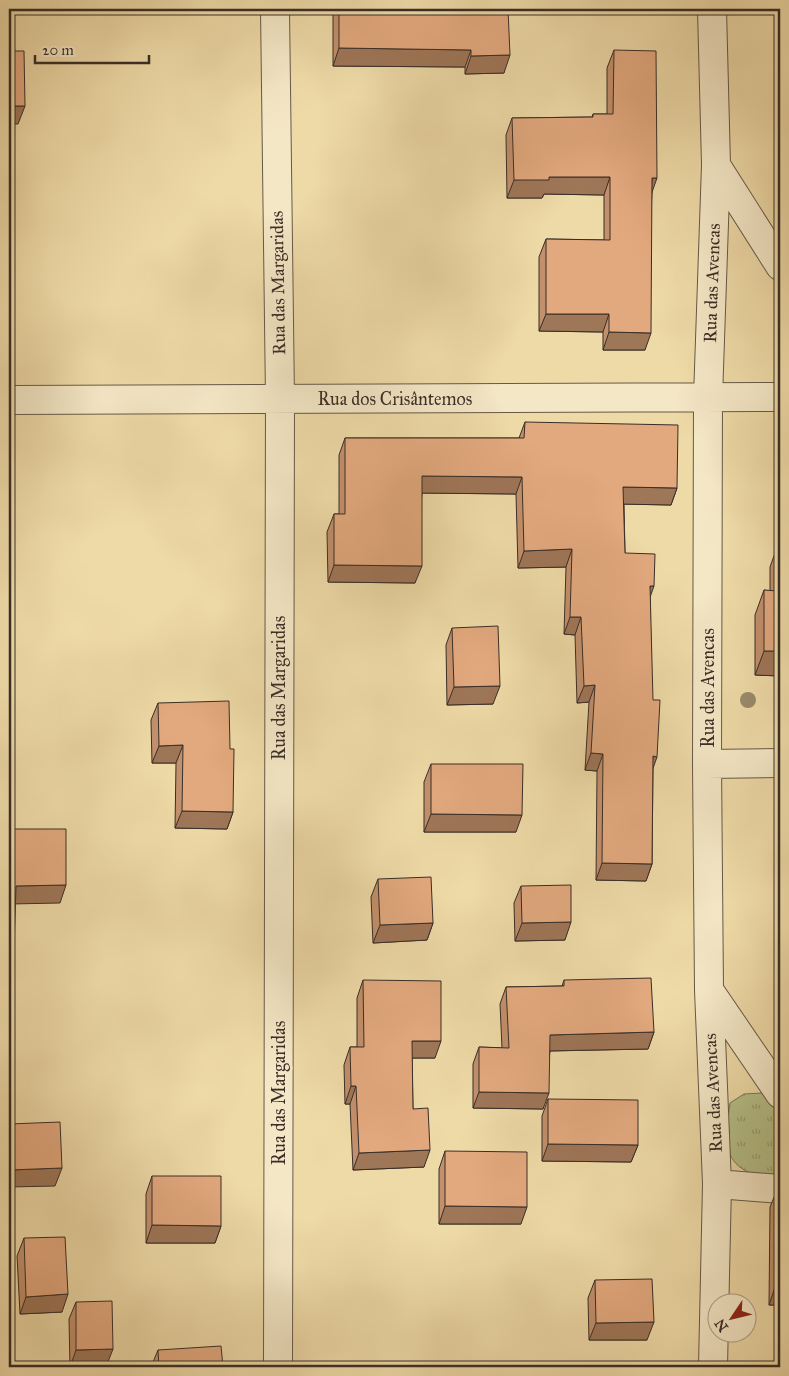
<svg xmlns="http://www.w3.org/2000/svg" width="789" height="1376" font-family="'IM FELL Great Primer',serif">
<style>
.grass{fill:url(#grass-tufts);stroke:#787758}
.lines{fill:none;stroke-linecap:round;stroke-linejoin:round}
.street-casing{stroke:#665947;stroke-width:30}
.street{stroke:#f4e7c6;stroke-width:28}
.tree{fill:#988b6c}
.wall{fill:#c2906c;stroke:#392e27}
.shaded-wall{fill:#9e7658;stroke:#392e27}
.building{fill:#e2a87e;stroke:#392e27}
.labels{text-anchor:middle;dominant-baseline:central;stroke-width:5;stroke-linejoin:round;paint-order:stroke}
.street-label{font-size:18px;fill:#392e27;stroke:#f4e7c6}
</style>
<defs>
<pattern id="grass-tufts" width="24" height="20" patternUnits="userSpaceOnUse" patternTransform="scale(1.25)"><rect width="24" height="20" fill="#b6c089"/><path d="M3 7l-1-3M5 7V3M7 7l1-3M15 17l-1-3M17 17v-4M19 17l1-3" fill="none" stroke="#959c70"/></pattern>
</defs>
<rect width="100%" height="100%" fill="#eedaa7"/>
<filter id="stains"><feTurbulence type="fractalNoise" baseFrequency=".004" numOctaves="4"/><feColorMatrix values="0 0 0 0 .2 0 0 0 0 .09 0 0 0 0 .02 0 0 0 .5 -.17"/></filter>
<radialGradient id="worn" r=".72"><stop offset=".6" stop-color="#630" stop-opacity="0"/><stop offset="1" stop-color="#630" stop-opacity=".3"/></radialGradient>
<path class="grass" d="M 763,1093 L 780,1105 L 780,1175 C 763,1179 737,1173 730,1154 C 726,1143 728,1115 730,1103 L 744,1094 Z"/>
<g class="lines">
<defs>
<path id="street" d="M 275,9 L 280,399 L 278,1367
M 712,9 L 716,165 L 708,398 L 707,764 L 709,990 L 717,1184 L 713,1367
M 716,165 L 780,266
M 9,400 L 780,397
M 707,764 L 780,763
M 709,990 L 780,1094
M 717,1184 L 780,1189"/>
</defs>
<use href="#street" class="street-casing"/>
<use href="#street" class="street"/>
</g>
<circle class="tree" cx="748" cy="700" r="8"/>
<path class="wall" d="M 333,9 L 508,9 L 504,73 L 465,74 L 465,67 L 333,66 Z
M 614,50 L 652,192 L 645,350 L 603,350 L 603,332 L 539,331 L 539,257 L 546,239 L 604,240 L 604,195 L 544,194 L 542,198 L 507,198 L 506,135 L 512,118 L 592,117 L 593,114 L 607,114 L 607,68 Z
M 525,422 L 677,488 L 671,505 L 624,504 L 625,553 L 650,596 L 653,768 L 652,864 L 646,881 L 596,880 L 597,771 L 585,770 L 589,702 L 577,703 L 575,635 L 564,634 L 566,567 L 518,568 L 516,494 L 422,493 L 415,583 L 328,582 L 327,532 L 334,514 L 339,514 L 339,455 L 345,438 L 519,438 Z
M 779,542 L 780,542 L 780,676 L 755,675 L 755,615 L 764,590 L 770,591 L 770,567 Z
M 452,628 L 493,704 L 447,705 L 446,645 Z
M 158,703 L 233,812 L 227,829 L 175,828 L 176,763 L 152,763 L 151,720 Z
M 431,764 L 516,832 L 424,832 L 424,782 Z
M 378,879 L 433,923 L 427,940 L 373,943 L 371,897 Z
M 521,886 L 565,940 L 515,941 L 514,903 Z
M 363,980 L 435,1058 L 412,1058 L 413,1109 L 424,1167 L 353,1170 L 350,1104 L 345,1104 L 344,1065 L 350,1047 L 357,1047 L 357,998 Z
M 564,980 L 654,1032 L 648,1049 L 550,1051 L 543,1109 L 473,1108 L 473,1064 L 479,1047 L 502,1048 L 500,1004 L 506,987 L 562,986 Z
M 548,1099 L 638,1145 L 631,1162 L 542,1161 L 542,1116 Z
M 445,1151 L 521,1224 L 439,1224 L 439,1169 Z
M 152,1176 L 221,1226 L 215,1243 L 146,1243 L 146,1194 Z
M 777,1190 L 780,1305 L 769,1305 L 770,1207 Z
M 24,1238 L 62,1312 L 20,1314 L 17,1256 Z
M 595,1280 L 647,1340 L 589,1340 L 588,1298 Z
M 76,1302 L 106,1367 L 70,1367 L 69,1319 Z
M 158,1350 L 223,1367 L 151,1367 Z"/>
<path class="shaded-wall" d="M 339,48 L 471,50 L 465,67 L 333,66 Z
M 510,55 L 504,73 L 465,74 L 471,56 Z
M 9,106 L 25,106 L 18,124 L 9,124 Z
M 549,177 L 610,177 L 604,195 L 544,194 L 542,198 L 507,198 L 514,180 Z
M 652,178 L 657,178 L 651,195 Z
M 546,314 L 609,314 L 603,332 L 539,331 Z
M 609,332 L 651,333 L 645,350 L 603,350 Z
M 422,476 L 522,477 L 516,494 L 415,493 Z
M 623,487 L 677,488 L 671,505 L 617,504 Z
M 572,549 L 566,567 L 518,568 L 524,551 Z
M 334,565 L 422,566 L 415,583 L 328,582 Z
M 650,586 L 654,586 L 648,603 Z
M 570,617 L 581,617 L 575,635 L 564,634 Z
M 764,651 L 780,651 L 780,676 L 755,675 Z
M 595,685 L 589,702 L 577,703 L 584,686 Z
M 500,686 L 493,704 L 447,705 L 454,687 Z
M 183,745 L 176,763 L 152,763 L 159,746 Z
M 591,753 L 603,754 L 597,771 L 585,770 Z
M 653,756 L 657,757 L 651,774 Z
M 182,811 L 233,812 L 227,829 L 175,828 Z
M 431,814 L 522,815 L 516,832 L 424,832 Z
M 602,863 L 652,864 L 646,881 L 596,880 Z
M 66,885 L 60,903 L 10,904 L 16,886 Z
M 571,922 L 565,940 L 515,941 L 522,923 Z
M 433,923 L 427,940 L 373,943 L 380,925 Z
M 9,947 L 14,948 L 9,963 Z
M 654,1032 L 648,1049 L 544,1051 L 550,1035 Z
M 412,1041 L 441,1041 L 435,1058 L 405,1058 Z
M 351,1086 L 356,1086 L 350,1104 L 345,1104 Z
M 479,1092 L 549,1093 L 543,1109 L 473,1108 Z
M 548,1144 L 638,1145 L 631,1162 L 542,1161 Z
M 430,1150 L 424,1167 L 353,1170 L 359,1153 Z
M 62,1168 L 55,1186 L 9,1187 L 9,1170 Z
M 445,1206 L 527,1207 L 521,1224 L 439,1224 Z
M 152,1225 L 221,1226 L 215,1243 L 146,1243 Z
M 775,1287 L 780,1288 L 780,1305 L 769,1305 Z
M 68,1294 L 62,1312 L 20,1314 L 26,1297 Z
M 654,1322 L 647,1340 L 589,1340 L 596,1323 Z
M 113,1349 L 106,1367 L 70,1367 L 76,1350 Z"/>
<path class="building" d="M 339,9 L 508,9 L 510,55 L 471,56 L 471,50 L 339,48 Z
M 614,50 L 656,51 L 657,178 L 652,178 L 651,333 L 609,332 L 609,314 L 546,314 L 546,239 L 610,240 L 610,177 L 549,177 L 549,180 L 514,180 L 512,118 L 593,117 L 593,114 L 613,114 Z
M 9,51 L 24,51 L 25,106 L 9,106 Z
M 525,422 L 678,425 L 677,488 L 623,487 L 625,553 L 655,554 L 654,586 L 650,586 L 653,700 L 660,700 L 657,757 L 653,756 L 652,864 L 602,863 L 603,754 L 591,753 L 595,685 L 584,686 L 581,617 L 570,617 L 572,549 L 524,551 L 522,477 L 422,476 L 422,566 L 334,565 L 334,514 L 345,514 L 345,438 L 524,438 Z
M 779,542 L 780,542 L 780,651 L 764,651 L 764,590 L 778,591 Z
M 498,626 L 500,686 L 454,687 L 452,628 Z
M 229,701 L 230,749 L 234,749 L 233,812 L 182,811 L 183,745 L 159,746 L 158,703 Z
M 431,764 L 523,764 L 522,815 L 431,814 Z
M 9,829 L 66,829 L 66,885 L 16,886 L 14,948 L 9,947 Z
M 431,877 L 433,923 L 380,925 L 378,879 Z
M 571,885 L 571,922 L 522,923 L 521,886 Z
M 651,978 L 654,1032 L 550,1035 L 549,1093 L 479,1092 L 479,1047 L 509,1048 L 506,987 L 564,986 L 564,980 Z
M 363,980 L 441,981 L 441,1041 L 412,1041 L 413,1109 L 428,1108 L 430,1150 L 359,1153 L 356,1086 L 351,1086 L 350,1047 L 364,1047 Z
M 548,1099 L 638,1100 L 638,1145 L 548,1144 Z
M 60,1122 L 62,1168 L 9,1170 L 9,1124 Z
M 445,1151 L 527,1152 L 527,1207 L 445,1206 Z
M 152,1176 L 221,1176 L 221,1226 L 152,1225 Z
M 777,1190 L 780,1190 L 780,1288 L 775,1287 Z
M 65,1237 L 68,1294 L 26,1297 L 24,1238 Z
M 652,1279 L 654,1322 L 596,1323 L 595,1280 Z
M 112,1301 L 113,1349 L 76,1350 L 76,1302 Z
M 221,1346 L 223,1367 L 159,1367 L 158,1350 Z"/>
<g class="labels">
<g class="street-label">
<text transform="translate(278 283) rotate(-91)">Rua das Margaridas</text>
<text transform="translate(712 283) rotate(-88)">Rua das Avencas</text>
<text x="395" y="399">Rua dos Crisântemos</text>
<text transform="translate(279 688) rotate(-90)">Rua das Margaridas</text>
<text transform="translate(708 688) rotate(-90)">Rua das Avencas</text>
<text transform="translate(279 1093) rotate(-90)">Rua das Margaridas</text>
<text transform="translate(713 1093) rotate(-93)">Rua das Avencas</text>
</g>
</g>
<rect width="789" height="1376" fill="none" stroke="#eedaa7" stroke-width="30"/>
<rect x="10" y="10" width="769" height="1356" fill="none" stroke="#392e27" stroke-width="2.5"/>
<rect x="15" y="15" width="759" height="1346" fill="none" stroke="#392e27"/>
<g transform="translate(732 1318) rotate(235)"><circle r="24" fill="#f4e7c6" stroke="#a99d86"/>
<path d="M0-4L9 19L0 12L-9 19Z" fill="#8f2418"/>
<text y="-8" font-size="14" font-weight="bold" text-anchor="middle" fill="#392e27">N</text>
</g>
<path d="M35 55v8h114v-8" fill="none" stroke="#392e27" stroke-width="2.5"/>
<text x="42" y="55" font-size="15" fill="#392e27" stroke="#f4e7c6" stroke-width="4" paint-order="stroke">20 m</text>
<rect width="100%" height="100%" filter="url(#stains)"/>
<rect width="100%" height="100%" fill="url(#worn)"/>
</svg>
